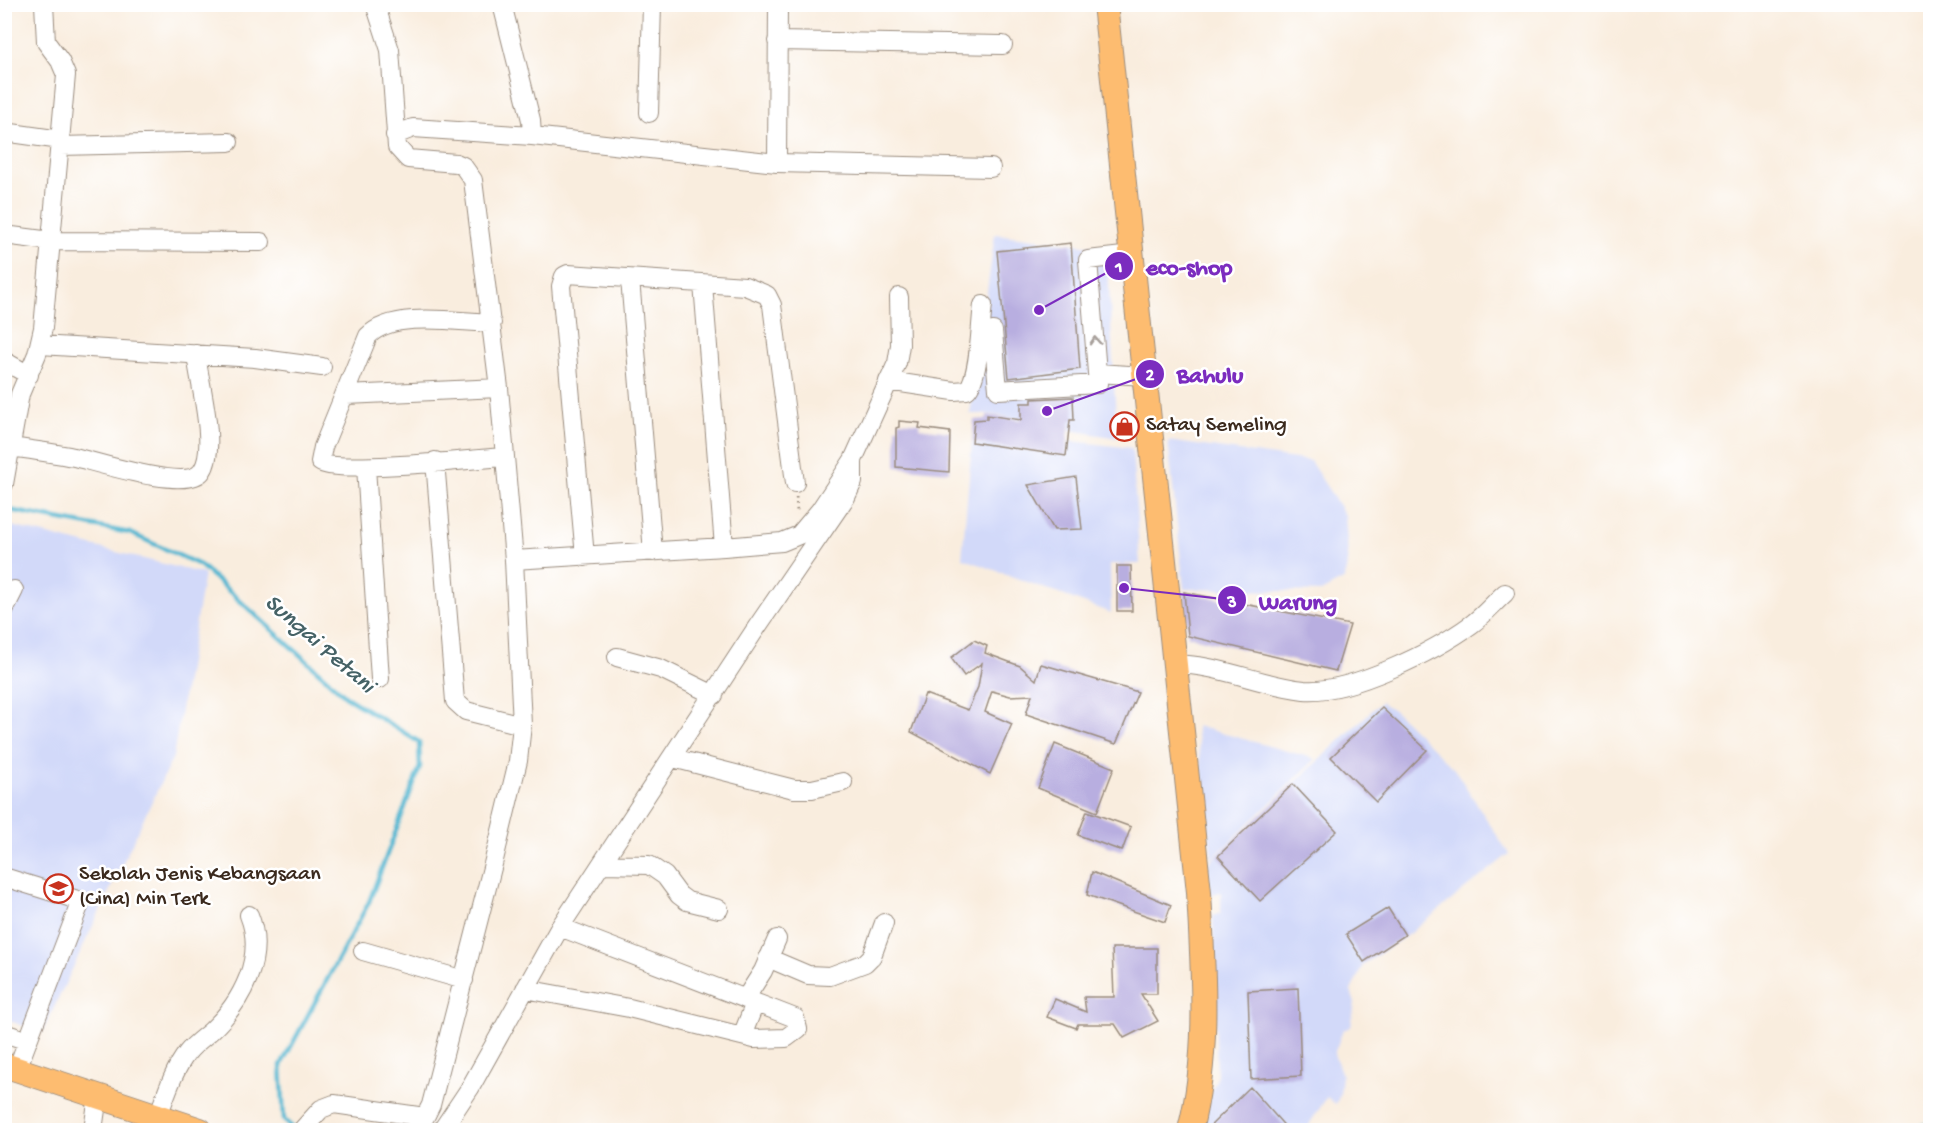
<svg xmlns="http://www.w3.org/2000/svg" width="1935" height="1135" font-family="'Gochi Hand',sans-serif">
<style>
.built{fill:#d2d9f9}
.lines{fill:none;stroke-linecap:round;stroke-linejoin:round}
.stream{stroke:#53b7d1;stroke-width:4.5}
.building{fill:#b8aee0}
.minor-casing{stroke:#9a8c7e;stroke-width:20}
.major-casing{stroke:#9a8c7e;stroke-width:26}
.path{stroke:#9a8c7e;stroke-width:3;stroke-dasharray:1.5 4.5;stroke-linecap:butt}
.minor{stroke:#fff;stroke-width:18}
.major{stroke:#fdbc70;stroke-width:24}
.oneway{stroke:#a79f9a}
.labels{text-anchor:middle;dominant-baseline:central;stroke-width:5;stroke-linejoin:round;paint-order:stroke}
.poi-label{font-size:22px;fill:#3b2a1e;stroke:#fff;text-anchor:start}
.water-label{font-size:24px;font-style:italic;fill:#456266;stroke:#fff}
.leader{fill:none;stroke:#7b2cbf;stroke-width:2}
.callout-dot{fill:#7b2cbf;stroke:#fff;stroke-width:2}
.mark-label{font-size:18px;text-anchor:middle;font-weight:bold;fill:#fff}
.callout-label{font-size:24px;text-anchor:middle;font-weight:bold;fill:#7b2cbf;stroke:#fff;stroke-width:5;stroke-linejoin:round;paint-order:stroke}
</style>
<rect width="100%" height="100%" fill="#fff"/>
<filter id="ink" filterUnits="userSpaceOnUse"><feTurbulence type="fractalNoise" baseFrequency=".0167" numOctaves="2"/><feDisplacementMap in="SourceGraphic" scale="12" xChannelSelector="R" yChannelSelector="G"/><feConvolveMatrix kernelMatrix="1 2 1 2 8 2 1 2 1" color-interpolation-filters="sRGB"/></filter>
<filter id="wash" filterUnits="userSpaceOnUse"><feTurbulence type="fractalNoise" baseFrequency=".008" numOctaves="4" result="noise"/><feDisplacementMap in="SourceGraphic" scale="24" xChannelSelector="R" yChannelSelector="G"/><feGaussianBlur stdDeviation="1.35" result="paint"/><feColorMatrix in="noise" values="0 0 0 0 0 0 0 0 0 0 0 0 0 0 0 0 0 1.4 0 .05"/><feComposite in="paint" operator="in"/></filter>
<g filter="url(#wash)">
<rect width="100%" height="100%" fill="#f9edde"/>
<path class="built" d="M 995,234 L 1107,248 L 1117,438 L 1070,430 L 1070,426 L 987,414 L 970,414 Z
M 1070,441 L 1132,448 L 1140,564 L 1110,564 L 1111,613 L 962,558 L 972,443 L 1066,456 Z
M 1168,441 L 1310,461 L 1345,515 L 1348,554 L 1345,579 L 1321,592 L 1184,589 Z
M 12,526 L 204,574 L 173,757 L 42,1033 L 5,1019 L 4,555 Z
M 1381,702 L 1395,711 L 1455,770 L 1509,854 L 1409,934 L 1363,965 L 1351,991 L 1355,1003 L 1351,1027 L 1343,1030 L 1334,1054 L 1342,1075 L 1340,1094 L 1336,1105 L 1327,1097 L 1310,1123 L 1308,1130 L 1199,1130 L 1196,1126 L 1217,1078 L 1213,916 L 1221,913 L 1221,892 L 1210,895 L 1207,865 Z
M 1196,726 L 1316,759 L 1212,859 Z"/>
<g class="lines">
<path class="stream" d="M 4,509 L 130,533 L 200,565 L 349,699 L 419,742 L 420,767 L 369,902 L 281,1065 L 284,1120 L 295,1130
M 866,1130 L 880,1128 L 892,1130
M 1907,1130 L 1930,1124"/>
</g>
<g id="blocks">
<path class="building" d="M 1071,243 L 1080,369 L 1009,378 L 997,251 Z
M 1073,397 L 1074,420 L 1070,420 L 1066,456 L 972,442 L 974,420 L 987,419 L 987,415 L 1021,420 L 1021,403 L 1032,403 L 1032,399 Z
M 899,421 L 920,423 L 919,428 L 950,432 L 949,472 L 896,467 L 896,428 L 899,427 Z
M 1076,477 L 1082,529 L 1054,530 L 1028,485 Z
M 1117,566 L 1131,566 L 1132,611 L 1117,611 Z
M 1184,592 L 1350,625 L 1336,671 L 1188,636 Z
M 974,640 L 987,646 L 985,653 L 1020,666 L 1036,680 L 1041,664 L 1138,692 L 1116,744 L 1026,714 L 1032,695 L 1010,696 L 992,691 L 985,712 L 1012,724 L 990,774 L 911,732 L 925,694 L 968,710 L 978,687 L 982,663 L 964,676 L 951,658 Z
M 1382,708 L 1427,750 L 1376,802 L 1331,757 Z
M 1055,744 L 1114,768 L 1097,812 L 1038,788 Z
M 1293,784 L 1337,831 L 1260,901 L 1218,856 Z
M 1087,811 L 1131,827 L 1122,851 L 1078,835 Z
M 1092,872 L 1171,905 L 1165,922 L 1087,895 Z
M 1388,908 L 1405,935 L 1364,962 L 1346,934 Z
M 1112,948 L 1157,948 L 1157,994 L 1141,994 L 1158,1021 L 1124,1038 L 1115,1024 L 1078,1024 L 1076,1028 L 1047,1017 L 1055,999 L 1086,1012 L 1084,997 L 1114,997 Z
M 1298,988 L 1301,1076 L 1251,1079 L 1248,991 Z
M 1250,1087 L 1289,1131 L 1205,1131 Z"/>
</g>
</g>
<g filter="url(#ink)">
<use href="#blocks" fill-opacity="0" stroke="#9a8c7e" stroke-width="1.5"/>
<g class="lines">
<defs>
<path id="minor" d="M 502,4 L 531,120 L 532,136 L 777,163 L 991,168
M 777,41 L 1003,45
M 649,113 L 652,4
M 4,132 L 61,140
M 395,135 L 413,128 L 532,136
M 60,146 L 229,142
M 777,163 L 778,4
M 4,235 L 51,241 L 261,242
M 1132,255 L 1088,260 L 1097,373 L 1145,376
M 630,279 L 653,552
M 703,284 L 724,547
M 492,323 C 458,322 393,310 368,336 L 323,447 L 320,462 C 331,474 478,459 503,457
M 993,331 L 998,390 L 1098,384 L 1097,373
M 40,345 L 255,358 L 322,367
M 4,361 L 29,375
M 888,381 L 954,391 L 967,390 C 980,376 980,325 983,305
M 346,395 L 499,388
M 11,447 C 32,450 53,453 74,457 C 96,462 188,492 202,471 C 218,448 199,382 196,354
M 435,461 L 455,701 L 466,711 L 522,725
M 366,467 L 380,679
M 4,484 L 20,394 L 37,354 L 43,328 L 66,75 L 60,61 L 46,42 L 44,4
M 585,557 L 561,286 L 564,276 L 568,274 L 745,286 L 767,295 L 772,305 L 795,483
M 514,560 L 724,547 L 782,542 L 799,535 L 820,510 L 853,460 L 897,363 L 900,345 L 899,297
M 4,610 L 14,590
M 617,657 L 661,669 L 714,695
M 1175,664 C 1220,665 1260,685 1304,690 C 1350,694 1435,651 1472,624 C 1484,615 1494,603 1505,593
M 673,758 L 794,789 L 812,789 L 843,782
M 603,864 L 649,865 L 665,876 L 679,895 L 687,901 L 719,909
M 4,877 L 81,901 L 17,1069
M 363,951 L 464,980
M 768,958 L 808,975 L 830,976 L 865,963 L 872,956 L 884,923
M 525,989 L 629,1008 L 754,1039 L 786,1038 L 798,1029 L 795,1018 L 560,927
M 745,999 L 763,971 L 777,939
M 4,1033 L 28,1041
M 742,1036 L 755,1003
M 158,1116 C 166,1095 173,1071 187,1053 C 194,1044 203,1038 211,1031 C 242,1002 266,957 249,915
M 93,1130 L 98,1096
M 302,1130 L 321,1109 L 334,1104 L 425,1117 L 431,1105 L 494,860 L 518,761 L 522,725 L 514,560 L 499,388 L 473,180 L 463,166 L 456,163 L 408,159 L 397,147 L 390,50 L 375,4
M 442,1130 L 470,1088 L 560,927 L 757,627 L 846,497 L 853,482 L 853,460"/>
<path id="major" d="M 1105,4 L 1199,892 C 1203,972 1210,1052 1190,1130
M 4,1065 L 200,1130"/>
</defs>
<use href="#minor" class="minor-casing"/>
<use href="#major" class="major-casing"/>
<path class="path" d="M 796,497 L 797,511"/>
<use href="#minor" class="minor"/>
<use href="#major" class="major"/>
</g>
<defs><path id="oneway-chevron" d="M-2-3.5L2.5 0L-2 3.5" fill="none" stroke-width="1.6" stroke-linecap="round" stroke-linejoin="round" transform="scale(1.5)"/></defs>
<use class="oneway" href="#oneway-chevron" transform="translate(1095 341) rotate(-94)"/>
</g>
<defs>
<symbol id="shop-ring" viewBox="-11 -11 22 22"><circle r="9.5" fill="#fff" stroke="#c8321e" stroke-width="1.5"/><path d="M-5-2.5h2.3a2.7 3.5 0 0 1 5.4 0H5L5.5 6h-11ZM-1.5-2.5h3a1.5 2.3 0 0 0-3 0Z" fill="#c8321e"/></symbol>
<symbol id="school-ring" viewBox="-11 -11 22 22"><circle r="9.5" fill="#fff" stroke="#c8321e" stroke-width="1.5"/><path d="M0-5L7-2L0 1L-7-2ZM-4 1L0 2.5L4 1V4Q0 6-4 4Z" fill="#c8321e"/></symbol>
</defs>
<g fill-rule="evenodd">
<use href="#shop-ring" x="1108" y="410" width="33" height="33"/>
<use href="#school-ring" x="42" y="872" width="33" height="33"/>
</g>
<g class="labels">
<g class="poi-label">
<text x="1146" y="426">Satay Semeling</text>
<text x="79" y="875">Sekolah Jenis Kebangsaan<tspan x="79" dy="25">(Cina) Min Terk</tspan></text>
</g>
<g class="water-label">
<text transform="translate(319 645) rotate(41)">Sungai Petani</text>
</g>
</g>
<path class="leader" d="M1039 310L1119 266M1047 411L1150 374M1124 588L1232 600"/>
<g class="callout-dot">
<circle cx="1039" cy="310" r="6"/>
<circle cx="1047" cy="411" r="6"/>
<circle cx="1124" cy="588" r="6"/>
<circle cx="1119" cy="266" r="15"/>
<circle cx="1150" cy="374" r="15"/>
<circle cx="1232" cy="600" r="15"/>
</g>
<g class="mark-label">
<text x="1119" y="272">1</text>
<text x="1150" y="380">2</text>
<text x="1232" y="607">3</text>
</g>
<g class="callout-label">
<text x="1189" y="274">eco-shop</text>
<text x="1210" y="382">Bahulu</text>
<text x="1298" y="609">Warung</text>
</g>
<rect width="1935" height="1135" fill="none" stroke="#fff" stroke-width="24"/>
</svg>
